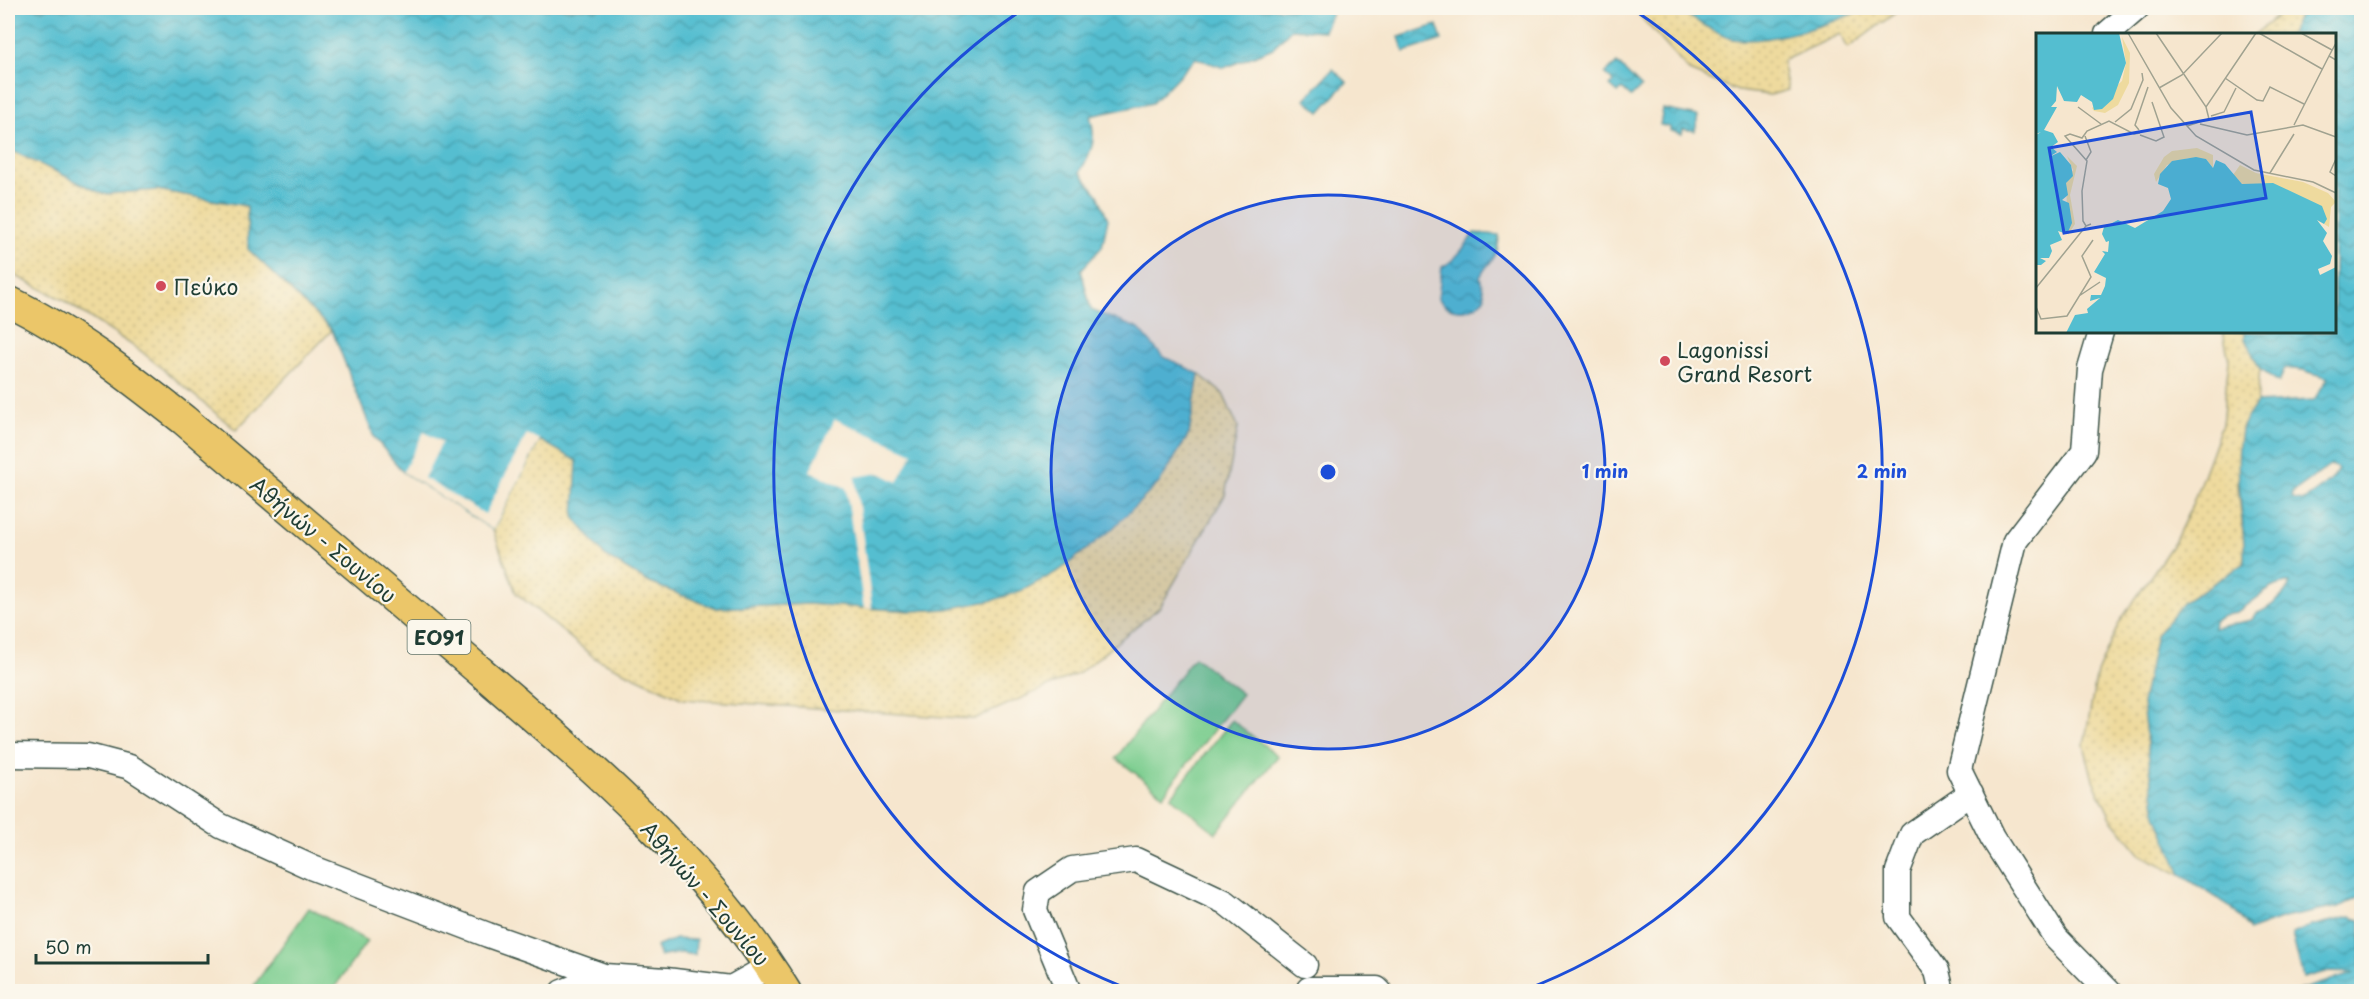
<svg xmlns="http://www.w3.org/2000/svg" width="2369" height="999" font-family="'Playpen Sans',sans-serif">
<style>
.green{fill:#7ccd8f;stroke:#4e8562;stroke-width:1.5}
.sand{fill:url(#sand-dots);stroke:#868c69;stroke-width:1.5}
.water{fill:url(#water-waves);stroke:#3a7e82;stroke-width:1.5;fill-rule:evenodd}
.pier{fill:#f6e6ce}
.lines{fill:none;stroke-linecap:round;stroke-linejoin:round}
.minor-casing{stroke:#3f564b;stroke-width:27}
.major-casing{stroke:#3f564b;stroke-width:33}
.minor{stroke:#fff;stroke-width:24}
.major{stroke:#ebc669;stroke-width:30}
.ring{fill:none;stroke:#1d4ed8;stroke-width:3}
.poi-dot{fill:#d1495b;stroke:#fbf7ec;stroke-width:2}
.labels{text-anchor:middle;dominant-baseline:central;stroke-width:4.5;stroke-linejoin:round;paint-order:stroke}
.shield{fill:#fbf7ec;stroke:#61756b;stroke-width:1.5}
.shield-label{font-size:20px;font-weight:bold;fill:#1f3d34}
.poi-label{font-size:21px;fill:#1f3d34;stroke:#fbf7ec;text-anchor:start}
.street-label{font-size:21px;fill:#1f3d34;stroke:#fbf7ec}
.inset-road{fill:none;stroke:#a0a290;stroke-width:1.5}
.view{fill:#1d4ed8;fill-opacity:0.15;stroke:#1d4ed8;stroke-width:3}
.inset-edge{fill:none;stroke:#1f3d34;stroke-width:3}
.centre{fill:#1d4ed8;stroke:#fbf7ec;stroke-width:3}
.ring-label{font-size:18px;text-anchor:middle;font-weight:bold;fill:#1d4ed8;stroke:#fbf7ec;stroke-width:4.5;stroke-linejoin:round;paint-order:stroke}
</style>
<defs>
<pattern id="sand-dots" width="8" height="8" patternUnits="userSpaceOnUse" patternTransform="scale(1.5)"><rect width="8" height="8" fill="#eeda9e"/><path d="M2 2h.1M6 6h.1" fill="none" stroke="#ccbc89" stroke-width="1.8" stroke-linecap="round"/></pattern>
<pattern id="water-waves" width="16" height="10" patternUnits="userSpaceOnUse" patternTransform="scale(1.5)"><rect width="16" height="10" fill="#54bed0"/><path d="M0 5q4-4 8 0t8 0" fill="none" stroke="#459caa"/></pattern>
</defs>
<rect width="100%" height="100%" fill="#fbf7ec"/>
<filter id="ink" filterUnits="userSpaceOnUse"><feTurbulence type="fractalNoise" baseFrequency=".0167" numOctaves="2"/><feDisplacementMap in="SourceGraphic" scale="12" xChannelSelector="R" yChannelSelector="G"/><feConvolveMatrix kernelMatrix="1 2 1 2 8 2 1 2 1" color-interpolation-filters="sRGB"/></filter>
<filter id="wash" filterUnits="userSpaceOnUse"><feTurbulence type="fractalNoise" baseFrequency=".008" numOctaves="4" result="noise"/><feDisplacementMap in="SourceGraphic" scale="24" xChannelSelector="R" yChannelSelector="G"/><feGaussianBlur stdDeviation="1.35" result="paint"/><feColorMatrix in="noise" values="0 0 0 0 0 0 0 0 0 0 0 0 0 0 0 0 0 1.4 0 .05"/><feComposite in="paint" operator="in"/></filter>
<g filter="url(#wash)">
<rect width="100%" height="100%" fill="#f6e6ce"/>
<path class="green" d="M 1194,657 L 1242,694 L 1163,795 L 1116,758 Z
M 1232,720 L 1278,756 L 1216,833 L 1171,797 Z
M 309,908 L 367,941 L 332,991 L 250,991 Z"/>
<path class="sand" d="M 1633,8 L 1675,8 L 1731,39 L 1803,31 L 1866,8 L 1902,8 L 1848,48 L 1840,34 L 1782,61 L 1788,90 L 1770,95 L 1738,91 L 1689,71 Z
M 2287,8 L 2310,8 L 2297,18 L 2290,34 L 2255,34 Z
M 8,149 L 103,194 L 157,190 L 247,206 L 248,249 L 332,330 L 236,430 L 141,351 L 63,300 L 8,272 Z
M 2223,332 L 2245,332 L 2245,339 L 2260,369 L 2257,403 L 2241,428 L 2238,488 L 2245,548 L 2244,564 L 2184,602 L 2142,703 L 2155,806 L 2181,875 L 2141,855 L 2111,818 L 2093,780 L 2084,745 L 2097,673 L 2120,621 L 2175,541 L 2192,505 L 2222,424 L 2229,360 Z
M 1199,374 L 1223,394 L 1238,427 L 1225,495 L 1160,607 L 1079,673 L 974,719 L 683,699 L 595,658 L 516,593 L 493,530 L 540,440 L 577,460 L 605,556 L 650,583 L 716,608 L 808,604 L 911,611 L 947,609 L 1160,482 L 1189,434 Z"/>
<path class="water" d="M 8,8 L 1334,8 L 1324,31 L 1291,29 L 1273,48 L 1224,68 L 1196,58 L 1152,103 L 1090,116 C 1097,140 1092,151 1080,172 L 1098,195 L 1108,219 L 1102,247 L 1081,270 L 1091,310 L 1139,329 L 1162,356 L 1199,374 L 1189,434 L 1160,482 L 1111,530 L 1060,570 L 1023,590 L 994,600 L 947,609 L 911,611 L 808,604 L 716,608 L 650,583 L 605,556 L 574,517 L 577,461 L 540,440 L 493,530 L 403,472 L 374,437 L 332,330 L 248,249 L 247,206 L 157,190 L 103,194 L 8,149 Z
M 1675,8 L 1866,8 C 1834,23 1767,45 1732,39 C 1720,37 1688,15 1675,8 Z
M 2310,8 L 2361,8 L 2362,389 L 2357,396 L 2362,401 L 2361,897 L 2338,907 L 2283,918 L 2250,930 L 2230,906 L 2181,875 L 2156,815 L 2142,703 L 2156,635 L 2184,602 L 2244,564 C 2246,520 2233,475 2241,430 C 2243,421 2252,411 2257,403 L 2314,400 L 2328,378 L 2303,370 L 2285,368 L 2279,382 L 2260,369 L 2245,339 L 2245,332 L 2334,332 L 2334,34 L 2290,34 L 2297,18 ZM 2331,465 L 2339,469 C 2335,478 2312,496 2302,501 L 2292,499 L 2293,492 ZM 2290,583 C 2287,596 2267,610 2255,614 L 2252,620 L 2213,628 L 2214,621 C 2221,616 2228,615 2236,612 C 2254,603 2269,583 2290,583 Z
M 1437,25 L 1442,40 L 1404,52 L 1399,37 Z
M 1617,63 L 1641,87 L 1631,97 L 1622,89 L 1618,93 L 1610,86 L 1614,82 L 1605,74 Z
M 1333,69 L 1347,82 L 1320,112 L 1305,99 Z
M 1663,109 L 1698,116 L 1695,131 L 1683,129 L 1682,134 L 1670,131 L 1670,127 L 1660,125 Z
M 1474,233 L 1499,235 C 1498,264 1490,257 1480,277 L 1485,297 C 1473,314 1450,315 1438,298 L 1442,267 C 1456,260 1465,246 1474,233 Z
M 2350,917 L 2361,920 L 2361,991 L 2297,991 L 2355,973 L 2325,972 L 2303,978 L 2292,934 L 2311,926 Z
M 675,939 L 696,940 L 695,955 L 680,953 L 660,957 L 656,947 Z"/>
<path class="pier" d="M 835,419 L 913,453 L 898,482 L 880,473 L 855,477 L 872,608 L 864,609 L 846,488 L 810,471 Z
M 424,432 L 442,442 L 424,478 L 485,514 L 527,434 L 540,440 L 493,530 L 403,472 Z"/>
</g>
<g filter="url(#ink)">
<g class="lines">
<defs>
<path id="minor" d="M 2107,34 L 2137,8
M 2101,332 L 2090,369 L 2084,451 L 2015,541 L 1959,770 L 1992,837 L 2056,938 L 2109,992
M 8,755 L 88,756 L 130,767 L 221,826 L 313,868 L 488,935 L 604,976
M 1309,989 L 1377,989 L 1380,992
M 562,992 L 604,976 L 666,980 L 731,988 L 770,966
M 1069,992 L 1035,910 L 1038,892 L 1072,869 L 1136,860 L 1225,902 L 1305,965
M 1942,992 L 1937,971 L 1898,917 L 1898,871 L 1912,834 L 1971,793"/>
<path id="major" d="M 8,301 C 72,332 128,376 184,420 C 278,500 373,580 467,660 C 583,759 705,860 786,992"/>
</defs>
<use href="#minor" class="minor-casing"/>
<use href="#major" class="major-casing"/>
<use href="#minor" class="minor"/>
<use href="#major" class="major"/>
</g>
</g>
<circle cx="1328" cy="472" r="277" fill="#1d4ed8" fill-opacity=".12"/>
<g class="ring">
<circle cx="1328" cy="472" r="277"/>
<path d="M1134 991A554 554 0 0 1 1022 10M1634 10A554 554 0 0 1 1522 991"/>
</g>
<g class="poi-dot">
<circle cx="161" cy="286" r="6"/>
<circle cx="1665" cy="361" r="6"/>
</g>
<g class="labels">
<rect class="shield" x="407.5" y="620" width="63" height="34" rx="4.5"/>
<g class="shield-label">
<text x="439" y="637">ΕΟ91</text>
</g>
<g class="poi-label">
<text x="173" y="286">Πεύκο</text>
<text x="1677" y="349">Lagonissi<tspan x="1677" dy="24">Grand Resort</tspan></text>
</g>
<g class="street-label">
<text transform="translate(324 539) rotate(40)">Αθήνών - Σουνίου</text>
<text transform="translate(706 893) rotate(49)">Αθήνών - Σουνίου</text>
</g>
</g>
<g transform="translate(2036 33)">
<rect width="300" height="300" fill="#f6e6ce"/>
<path d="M 86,4 L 94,20 L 93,50 L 82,72 L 69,80 L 58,78 L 56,75 L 86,48 L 90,30 ZM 161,115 L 177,122 L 177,135 L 170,126 L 152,125 L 131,132 L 120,149 L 118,141 L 128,124 L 136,118 ZM 31,123 L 41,133 L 34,162 L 39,191 L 32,202 L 30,150 L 37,137 ZM 204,132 L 220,140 L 267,149 L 292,160 L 300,169 L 295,174 L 293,194 L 288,191 L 290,186 L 231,151 L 206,151 L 197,142 Z" fill="#eeda9e"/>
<path d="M 0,0 L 83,0 L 90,30 L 77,66 L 66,76 L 58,77 L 56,69 L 45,62 L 41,69 L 28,68 L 21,53 L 20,68 L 15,74 L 21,74 L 8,97 L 17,100 L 22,109 L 15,114 L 21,119 L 13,124 L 24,119 L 35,132 L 37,143 L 30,150 L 32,162 L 26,167 L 33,170 L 36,190 L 31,201 L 22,198 L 26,207 L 14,212 L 16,218 L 13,225 L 4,225 L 10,228 L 5,232 L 0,232 L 0,102 L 5,99 L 0,101 ZM 160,124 L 170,126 L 177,135 L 180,127 L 189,131 L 206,151 L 237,150 L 286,173 L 291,186 L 288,191 L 281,187 L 291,200 L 287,208 L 296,223 L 294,231 L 282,236 L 284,242 L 300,234 L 300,300 L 30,300 L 39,282 L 52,280 L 51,276 L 64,265 L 54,268 L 55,262 L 65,262 L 69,253 L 70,245 L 58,239 L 69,221 L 66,218 L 72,219 L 73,208 L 70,209 L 66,201 L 68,194 L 82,187 L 99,195 L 127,178 L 135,166 L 132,155 L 122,151 L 124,141 L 136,128 Z" fill="#54bed0"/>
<path class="inset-road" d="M 92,0 L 135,75 L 160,103 L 218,137 L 277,149 L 300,160M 120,0 L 170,74 L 220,0M 223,0 L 286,36M 265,0 L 296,17M 300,10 L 293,23 L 300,27M 189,45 L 221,67 L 227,68 L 234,54 L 268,71M 123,55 L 146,42 L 186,0M 42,74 L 65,91M 175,83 L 188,79 L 200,55M 79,89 L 95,76 L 107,47 L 106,40M 164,91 L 211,102 L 267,92 L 300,104M 258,92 L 293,23M 151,93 L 173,86 L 170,74M 103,97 L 99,92 L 112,54M 104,102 L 120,108 L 128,104 L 116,69M 49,103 L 55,119 L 50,127M 300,126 L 294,139 L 300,143M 234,140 L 258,101M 55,191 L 50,193 L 47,188 L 46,158 L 51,128 L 29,103 L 34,101 L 46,105 L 51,98 L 73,88 L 98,101 L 104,100M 0,255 L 50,193M 43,263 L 64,249M 0,274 L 5,286 L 31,283 L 55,244 L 46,223 L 57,207"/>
<path class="view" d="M 215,79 L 230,165 L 28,200 L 13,115 Z"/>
<rect width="300" height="300" class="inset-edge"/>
</g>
<circle cx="1328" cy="472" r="9" class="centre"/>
<g class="ring-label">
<text x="1605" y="478">1 min</text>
<text x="1882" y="478">2 min</text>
</g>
<rect width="2369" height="999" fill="none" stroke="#fbf7ec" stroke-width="30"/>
<path d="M36 954v9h172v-9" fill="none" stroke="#1f3d34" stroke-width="3"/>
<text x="45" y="954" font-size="18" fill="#1f3d34" stroke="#fbf7ec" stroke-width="4.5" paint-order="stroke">50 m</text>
</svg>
